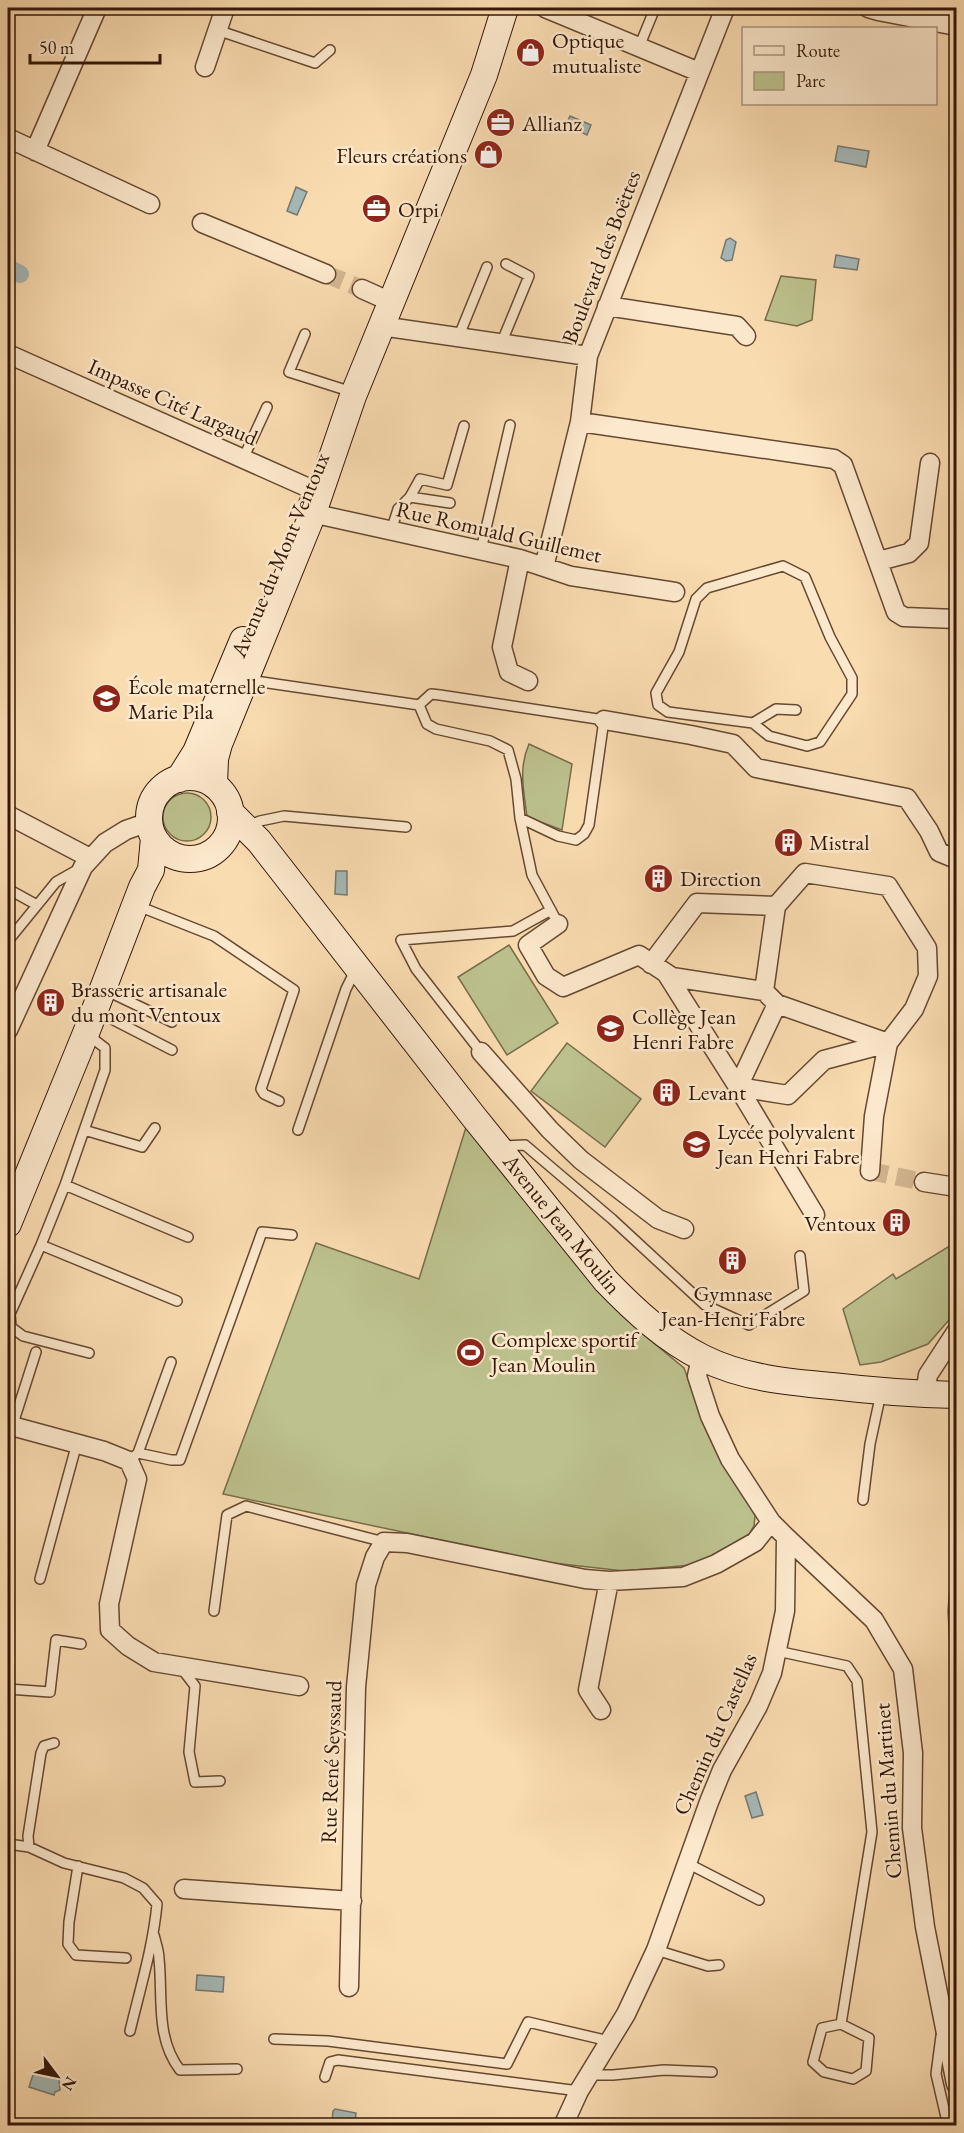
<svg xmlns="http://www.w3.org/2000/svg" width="964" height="2133" font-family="'EB Garamond',serif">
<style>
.green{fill:#bcc18d;stroke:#786c4a;stroke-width:1.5}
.water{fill:#a4b9b7;stroke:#777871;stroke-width:1.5}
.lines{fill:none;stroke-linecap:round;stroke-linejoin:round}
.canal{stroke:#a4b9b7;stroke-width:18}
.street-tunnel{stroke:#d2b58f;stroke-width:18;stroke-dasharray:18 9;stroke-linecap:butt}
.lane-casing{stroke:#664832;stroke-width:12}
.street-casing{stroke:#664832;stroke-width:21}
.secondary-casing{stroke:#341708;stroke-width:28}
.lane{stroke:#fce8cc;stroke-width:9}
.street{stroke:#fce8cc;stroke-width:18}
.secondary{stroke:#fce8cc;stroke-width:26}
.labels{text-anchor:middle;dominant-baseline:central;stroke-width:5;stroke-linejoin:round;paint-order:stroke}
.poi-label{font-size:22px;fill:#341708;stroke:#fce8cc;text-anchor:start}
.street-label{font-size:22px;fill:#341708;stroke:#fce8cc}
</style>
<rect width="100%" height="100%" fill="#fadcb1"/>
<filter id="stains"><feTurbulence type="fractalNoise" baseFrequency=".00333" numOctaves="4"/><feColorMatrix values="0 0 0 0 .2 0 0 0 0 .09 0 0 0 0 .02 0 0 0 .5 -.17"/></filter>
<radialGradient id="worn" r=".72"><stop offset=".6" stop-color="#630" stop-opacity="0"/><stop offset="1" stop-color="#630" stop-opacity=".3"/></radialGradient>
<path class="green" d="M 781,276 L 816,280 L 812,320 L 797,326 L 765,320 Z
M 529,744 L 572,764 L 562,830 L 527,817 C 524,791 518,769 529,744 Z
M163 817a24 24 0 1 1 48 0a24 24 0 1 1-48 0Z
M 509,945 L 558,1023 L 507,1055 L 458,977 Z
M 567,1043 L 641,1099 L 605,1147 L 531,1091 Z
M 467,1124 L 608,1298 L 644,1335 L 684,1368 L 701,1415 L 752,1507 L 755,1516 L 754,1526 L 748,1536 L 712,1558 L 691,1565 L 624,1571 L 544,1562 L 223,1494 L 316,1243 L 419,1279 Z
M 956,1242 L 956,1312 L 928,1344 L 881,1362 L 860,1365 L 843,1309 L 893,1274 L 896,1279 Z
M 956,1511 L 956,1752 L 948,1611 Z"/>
<path class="water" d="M 570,116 L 591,125 L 587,135 L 566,125 Z
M 838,146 L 869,151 L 866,167 L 835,161 Z
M 296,187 L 307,192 L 297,215 L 287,211 Z
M 730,238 L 736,242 L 732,260 L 726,261 L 721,258 L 726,240 Z
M 836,255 L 859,259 L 857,270 L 834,267 Z
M 336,871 L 347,871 L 347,895 L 335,894 Z
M 756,1792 L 763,1815 L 752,1818 L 745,1796 Z
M 197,1975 L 224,1977 L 223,1992 L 196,1990 Z
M 34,2072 L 59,2079 L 60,2090 L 55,2092 L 54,2095 L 29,2087 Z
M 335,2109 L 356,2113 L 355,2124 L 332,2122 L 333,2111 Z"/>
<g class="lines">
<path class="canal" d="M 8,268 L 20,274"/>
<path class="street-tunnel" d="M 326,274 L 362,289
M 870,1171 L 924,1182"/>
<defs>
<path id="lane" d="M 217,30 L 315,63 L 330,50
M 639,47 L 655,8
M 305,334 L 289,372 L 352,392
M 458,338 L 487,267
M 501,344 L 529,276 L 506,264
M 243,459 L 267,407
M 410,497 L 420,479 L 447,485 L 464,426
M 391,531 L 398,509 L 410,497 L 450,503
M 481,550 L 510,425
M 783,566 L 805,577 L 830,637 L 852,678 L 852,694 L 820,742 L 807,746 L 769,736 L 753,723 L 668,712 L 658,705 L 656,693 L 679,652 L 696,599 L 707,588 Z
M 248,680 L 419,705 L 431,694 L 440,695 L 604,720 L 589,825 L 584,834 L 576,840 L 558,836 L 520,818
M 419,705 L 427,724 L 436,729 L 490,741 L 508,750 L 516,779 L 520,818 L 532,875 L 554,916
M 753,723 L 776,709 L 796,710
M 248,826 L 260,821 L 284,816 L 406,827
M 8,889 L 37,905
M 138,906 L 214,936 L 294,990 L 261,1089 L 264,1094 L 279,1101
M 8,941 L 56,882 L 79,869
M 105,990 L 172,1022
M 96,1011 L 172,1050
M 87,1034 L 105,1048 L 105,1070 L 65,1185 L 41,1245 L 177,1301
M 481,1052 L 416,969 L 401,940 L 513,931 L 551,910
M 84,1130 L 142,1147 L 155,1128
M 298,1130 L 346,989 L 356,969
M 503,1146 L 525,1145 L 612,1219 L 705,1305 L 749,1325 L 804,1291 L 800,1256
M 65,1185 L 188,1237
M 41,1245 L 10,1314 L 11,1327 L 23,1336 L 89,1353
M 12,1427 L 36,1352
M 138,1453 L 171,1362
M 129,1461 L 138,1453 L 171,1460 L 180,1460 L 262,1232 L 292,1235
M 863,1500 L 870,1444 L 881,1393
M 40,1579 L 77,1443
M 214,1611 L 227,1515 L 246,1506 L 384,1542
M 777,1651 L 847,1666 L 857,1681 L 872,1832 L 841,2024 L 822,2028 L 813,2062 L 824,2072 L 853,2079 L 866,2071 L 869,2038 L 841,2024
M 182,1669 L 195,1686 L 189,1752 L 195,1782 L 220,1781
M 8,1689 L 50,1692 L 56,1640 L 81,1644
M 8,1844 L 29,1847 L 64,1863 L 124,1878 L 143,1888 L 157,1904 C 153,1947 140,1989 130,2031
M 29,1847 L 28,1836 L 41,1753 L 44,1746 L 54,1743
M 687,1863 L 759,1900
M 78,1866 L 69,1922 L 68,1944 L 76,1955 L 126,1958
M 154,1935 C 156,1943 159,1951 159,1959 C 163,1996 155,2038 180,2070 L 237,2069
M 656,1950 L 708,1966 L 719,1965
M 941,2036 L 936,2074 L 948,2126
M 274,2039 L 328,2041 L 507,2064 L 528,2022 L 609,2041
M 588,2075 L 613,2075 L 664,2070 L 712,2072
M 325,2077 L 330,2062 L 338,2060 L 579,2091"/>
<path id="street" d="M 545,8 L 699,72
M 868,8 L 878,11 L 956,26
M 205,67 L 225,8
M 8,138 L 150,204
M 35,151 L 97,8
M 202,223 L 326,274
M 362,289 L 391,302
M 607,306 L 737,326 L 746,336
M 381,326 L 588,356
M 8,354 L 320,493
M 580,422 L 834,459 L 843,465 L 896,612 L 904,617 L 956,619
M 309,502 L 313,513 L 325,516 L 520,559 L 571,576 L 675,592
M 520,559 L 502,647 L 509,672 L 528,681
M 879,561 L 909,553 L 919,543 L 930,463
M 544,567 L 580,422 L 588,356 L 725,8
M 604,720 L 691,735 L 733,744 L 756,768 L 907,798 L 929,831 L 939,852 L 956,859
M 8,815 L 90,858
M 558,924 L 528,945 L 546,976 L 563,987 L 639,955 L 672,977 L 764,991 L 776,906 L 805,873 L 888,886 L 927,948 L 928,976 L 914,1009 L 888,1043 L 874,1116 L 870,1171
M 651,964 L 697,903 L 776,906
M 666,973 L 738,1087 L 788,1095 L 824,1060 L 888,1043
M 768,995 L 777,1004 L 888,1043
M 777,1004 L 738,1087 L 815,1215
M 8,1030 L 83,867 L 105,843 L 126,830 L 149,822
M 481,1052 L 550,1130 L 581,1160 L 658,1219 L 684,1229
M 924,1182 L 956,1187
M 925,1394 L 928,1375 L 956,1332
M 8,1425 L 104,1451 L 129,1461 L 137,1479 L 109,1604 L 110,1630 L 128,1646 L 154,1662 L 299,1686
M 786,1537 L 874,1620 L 903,1669 L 913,1753 L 912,1828 L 925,1927 L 956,2084
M 601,1710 L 588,1690 L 609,1581
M 184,1889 L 352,1901
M 349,1987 L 356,1687 L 366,1585 L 375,1557 L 384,1542 L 407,1543 L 585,1579 L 609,1581 L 683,1577 L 716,1564 L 755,1542 L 771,1522
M 563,2126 L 579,2091 L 626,2014 L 656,1950 L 709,1802 L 722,1770 L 758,1706 L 772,1673 L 785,1611 L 786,1537 L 771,1522 L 730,1459 L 710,1416 L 697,1376 L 701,1358"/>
<path id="secondary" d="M149 818a41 41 0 1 1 82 0a41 41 0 1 1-82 0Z
M 179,779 L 196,752 L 243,640
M 214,785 L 215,759 L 219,744 L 313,513 L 353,396 L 484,75 L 505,8
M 230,812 L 259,841 L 473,1116 L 606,1281 C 634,1310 666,1340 703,1358 C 743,1378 788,1382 832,1386 C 874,1391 915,1394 956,1395
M 8,1224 L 86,1033 L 142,887 L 151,870 L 154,838"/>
</defs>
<use href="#lane" class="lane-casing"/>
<use href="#street" class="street-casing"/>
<use href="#secondary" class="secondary-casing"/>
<use href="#lane" class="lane"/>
<use href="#street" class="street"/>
<use href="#secondary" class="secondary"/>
</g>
<defs>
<symbol id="shop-disc" viewBox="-11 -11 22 22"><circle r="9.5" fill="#8f2418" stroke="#fce8cc"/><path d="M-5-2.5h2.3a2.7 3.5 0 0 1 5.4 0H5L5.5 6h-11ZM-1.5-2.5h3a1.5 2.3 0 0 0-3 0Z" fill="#fff"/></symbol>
<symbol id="office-disc" viewBox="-11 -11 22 22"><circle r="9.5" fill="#8f2418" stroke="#fce8cc"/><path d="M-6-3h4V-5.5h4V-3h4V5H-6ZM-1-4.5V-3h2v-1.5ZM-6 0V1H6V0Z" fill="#fff"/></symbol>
<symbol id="school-disc" viewBox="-11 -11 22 22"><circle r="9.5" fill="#8f2418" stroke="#fce8cc"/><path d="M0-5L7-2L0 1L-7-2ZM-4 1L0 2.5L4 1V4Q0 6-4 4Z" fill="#fff"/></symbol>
<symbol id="building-disc" viewBox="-11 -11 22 22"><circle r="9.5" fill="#8f2418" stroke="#fce8cc"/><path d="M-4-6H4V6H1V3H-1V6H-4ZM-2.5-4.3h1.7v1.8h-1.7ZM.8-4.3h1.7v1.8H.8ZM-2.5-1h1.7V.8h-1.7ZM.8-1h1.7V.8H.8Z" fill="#fff"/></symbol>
<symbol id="stadium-disc" viewBox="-11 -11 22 22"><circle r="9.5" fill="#8f2418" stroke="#fce8cc"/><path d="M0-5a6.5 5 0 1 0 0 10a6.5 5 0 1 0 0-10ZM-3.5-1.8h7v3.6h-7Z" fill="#fff"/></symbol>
</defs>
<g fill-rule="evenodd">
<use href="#shop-disc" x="514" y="36" width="33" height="33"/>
<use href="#office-disc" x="484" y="106" width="33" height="33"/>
<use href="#shop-disc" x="472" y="138" width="33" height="33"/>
<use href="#office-disc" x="360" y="192" width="33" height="33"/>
<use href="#school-disc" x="90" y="682" width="33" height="33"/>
<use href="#building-disc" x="772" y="826" width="33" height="33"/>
<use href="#building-disc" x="642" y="862" width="33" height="33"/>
<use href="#building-disc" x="34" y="986" width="33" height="33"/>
<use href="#school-disc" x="594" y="1012" width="33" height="33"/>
<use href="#building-disc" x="650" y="1076" width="33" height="33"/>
<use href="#school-disc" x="680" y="1128" width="33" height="33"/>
<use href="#building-disc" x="880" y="1206" width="33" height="33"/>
<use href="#building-disc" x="716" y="1244" width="33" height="33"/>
<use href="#stadium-disc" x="454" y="1336" width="33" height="33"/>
</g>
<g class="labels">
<g class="poi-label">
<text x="552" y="40">Optique<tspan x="552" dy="25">mutualiste</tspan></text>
<text x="522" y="123">Allianz</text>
<text x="467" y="155" text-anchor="end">Fleurs créations</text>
<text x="398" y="209">Orpi</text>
<text x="128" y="686">École maternelle<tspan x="128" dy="25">Marie Pila</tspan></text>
<text x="809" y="842">Mistral</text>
<text x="680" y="878">Direction</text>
<text x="71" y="989">Brasserie artisanale<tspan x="71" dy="25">du mont Ventoux</tspan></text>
<text x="632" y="1016">Collège Jean<tspan x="632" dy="25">Henri Fabre</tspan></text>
<text x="688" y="1092">Levant</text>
<text x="717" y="1131">Lycée polyvalent<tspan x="717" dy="25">Jean Henri Fabre</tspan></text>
<text x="876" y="1223" text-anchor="end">Ventoux</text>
<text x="733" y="1293" text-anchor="middle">Gymnase<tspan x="733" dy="25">Jean-Henri Fabre</tspan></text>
<text x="491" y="1339">Complexe sportif<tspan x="491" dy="25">Jean Moulin</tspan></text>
</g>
<g class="street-label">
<text transform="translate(601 257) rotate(-69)">Boulevard des Boëttes</text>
<text transform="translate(173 402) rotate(24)">Impasse Cité Largaud</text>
<text transform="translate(499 532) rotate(13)">Rue Romuald Guillemet</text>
<text transform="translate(280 555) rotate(-67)">Avenue du Mont Ventoux</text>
<text transform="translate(562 1224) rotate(51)">Avenue Jean Moulin</text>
<text transform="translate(715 1734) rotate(-66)">Chemin du Castellas</text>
<text transform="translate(331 1762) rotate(-88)">Rue René Seyssaud</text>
<text transform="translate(888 1791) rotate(-94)">Chemin du Martinet</text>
</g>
</g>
<rect width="964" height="2133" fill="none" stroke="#fadcb1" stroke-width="30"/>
<rect x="9" y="9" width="946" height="2115" fill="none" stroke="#341708" stroke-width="3"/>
<rect x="15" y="15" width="934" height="2103" fill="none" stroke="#341708" stroke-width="1.5"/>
<rect x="742" y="27" width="195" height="78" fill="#fce8cc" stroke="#ac947e" stroke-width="1.5"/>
<rect x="754" y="46" width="30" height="9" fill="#fce8cc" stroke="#ac947e" stroke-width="1.5"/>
<text x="796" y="57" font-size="18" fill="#341708">Route</text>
<rect x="754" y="72" width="30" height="18" fill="#bcc18d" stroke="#ac947e" stroke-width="1.5"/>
<text x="796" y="87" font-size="18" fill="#341708">Parc</text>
<g transform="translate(57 2076) rotate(122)" stroke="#fce8cc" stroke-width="4.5" paint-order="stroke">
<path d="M0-4.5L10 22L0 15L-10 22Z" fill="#341708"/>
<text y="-9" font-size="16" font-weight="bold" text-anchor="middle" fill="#341708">N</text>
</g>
<path d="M30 54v9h130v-9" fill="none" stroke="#341708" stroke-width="3"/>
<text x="39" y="54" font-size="18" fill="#341708" stroke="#fce8cc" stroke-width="4.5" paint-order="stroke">50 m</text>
<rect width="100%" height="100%" filter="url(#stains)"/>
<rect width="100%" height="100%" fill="url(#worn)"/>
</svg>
